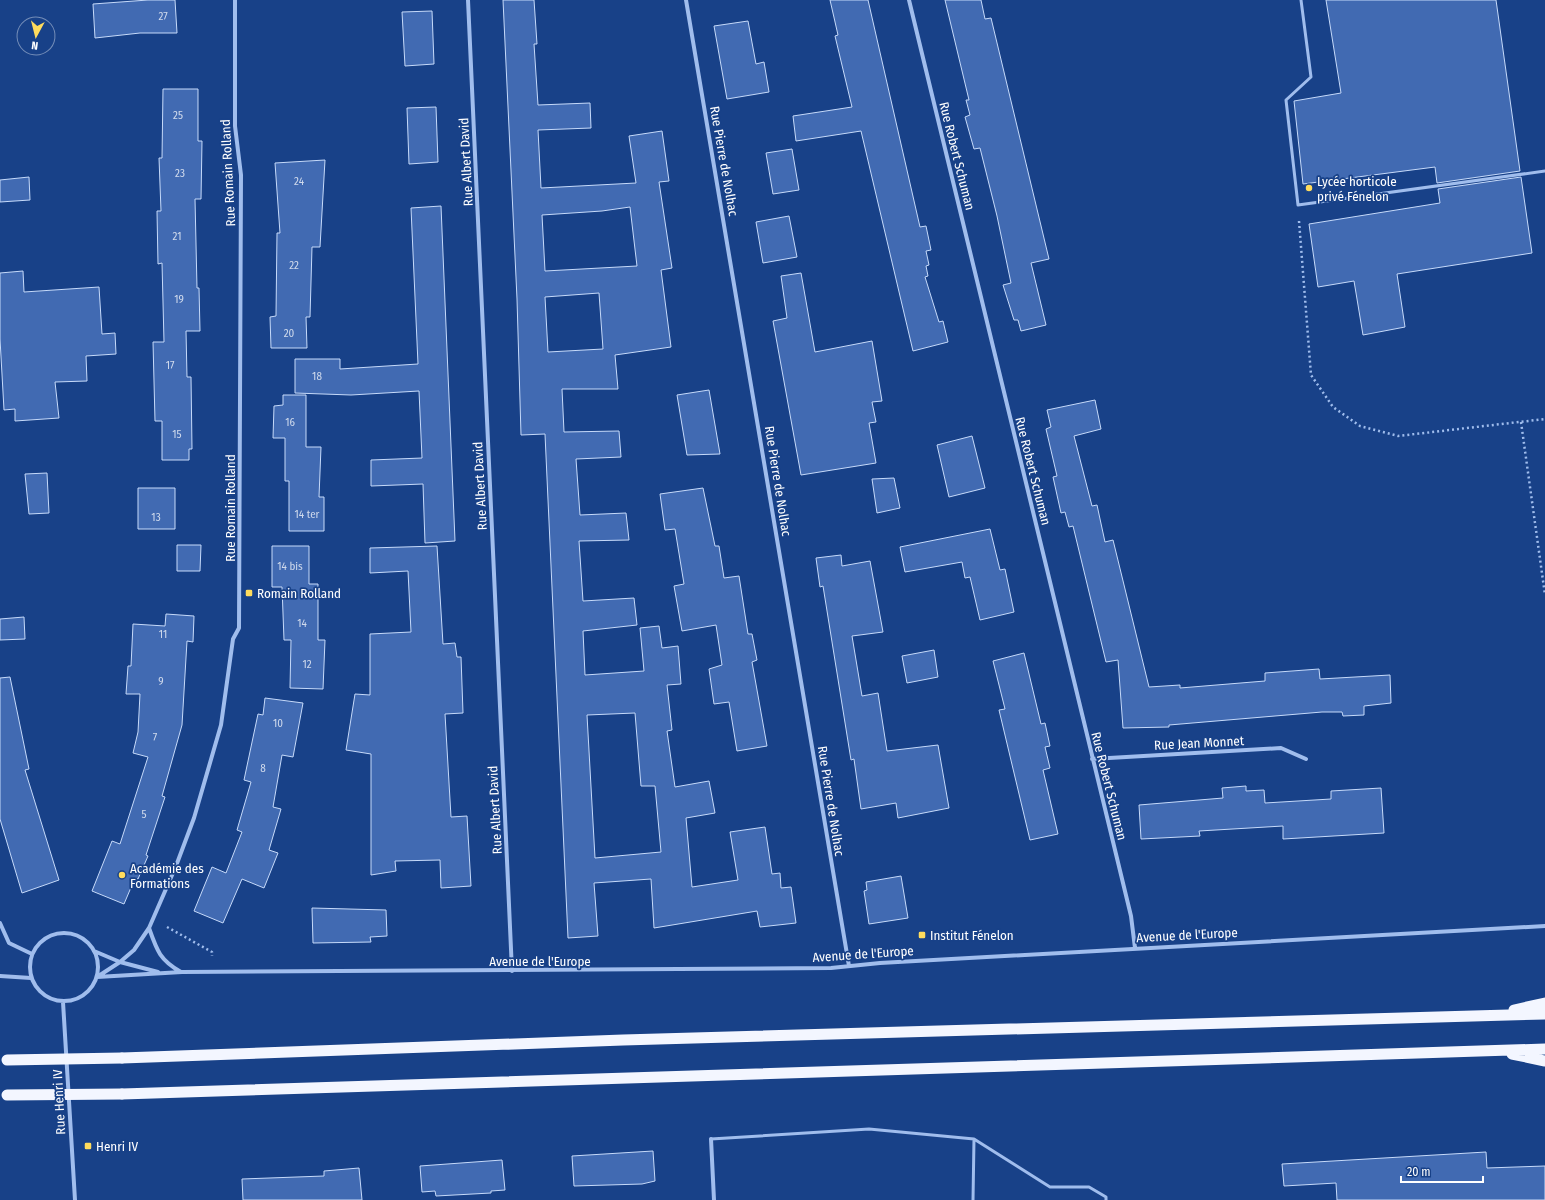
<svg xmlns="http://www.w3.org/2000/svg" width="1545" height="1200" font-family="'Fira Sans Condensed',sans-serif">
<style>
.building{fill:#416ab2;stroke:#c6dafa;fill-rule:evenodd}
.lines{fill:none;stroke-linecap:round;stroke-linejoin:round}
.path{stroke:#a0bded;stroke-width:2.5;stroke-dasharray:2 3;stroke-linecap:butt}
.service{stroke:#a0bded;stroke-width:3}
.minor{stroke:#a0bded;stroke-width:4}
.trunk{stroke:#f3f6ff;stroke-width:11}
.trunk-bridge{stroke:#f3f6ff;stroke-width:11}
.poi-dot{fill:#ffdc5d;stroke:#184188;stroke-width:1.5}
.labels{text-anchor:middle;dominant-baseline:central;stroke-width:3.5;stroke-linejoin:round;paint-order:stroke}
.number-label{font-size:11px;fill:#d0daec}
.street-label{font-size:13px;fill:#fff;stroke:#184188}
.poi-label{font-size:13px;fill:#fff;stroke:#184188;text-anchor:start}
</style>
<rect width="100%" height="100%" fill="#184188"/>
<path class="building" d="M 148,0 L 175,0 L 177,33 L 140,33 L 95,38 L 93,4 Z
M 503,0 L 534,0 L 537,44 L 534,44 L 538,105 L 590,103 L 591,128 L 538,130 L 541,188 L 636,183 L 629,136 L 662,131 L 669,181 L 659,182 L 672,268 L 661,270 L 671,347 L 615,355 L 618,389 L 562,389 L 564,432 L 619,431 L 621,457 L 576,459 L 580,515 L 626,513 L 629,540 L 579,541 L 583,601 L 634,598 L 637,625 L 583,631 L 585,675 L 644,671 L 640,628 L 659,626 L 662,648 L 678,646 L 681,684 L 667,685 L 672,730 L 667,731 L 675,787 L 709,781 L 715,813 L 686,818 L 692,887 L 738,880 L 730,832 L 765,827 L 772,874 L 780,873 L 781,888 L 791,887 L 796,923 L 760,927 L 757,911 L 654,928 L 651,879 L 594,883 L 598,936 L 568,938 L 545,434 L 521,435 L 517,299 ZM 630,207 L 637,266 L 545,271 L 542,215 L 602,211 ZM 599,293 L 603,349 L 548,352 L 545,297 ZM 635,713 L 641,786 L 655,786 L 661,852 L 595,858 L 587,715 Z
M 830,0 L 868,0 L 920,227 L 926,226 L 931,250 L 926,251 L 929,265 L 926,266 L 928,276 L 925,277 L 939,322 L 943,321 L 948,342 L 913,351 L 861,131 L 796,141 L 793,116 L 852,107 L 835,36 L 838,35 Z
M 945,0 L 981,0 L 985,19 L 991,18 L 1049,259 L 1031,263 L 1046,325 L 1021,331 L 1018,320 L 1014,320 L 1003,285 L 1011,283 L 997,216 L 980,148 L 974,149 L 965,117 L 970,115 L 966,100 L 969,100 Z
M 1326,0 L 1496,0 L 1520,171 L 1437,183 L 1435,167 L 1303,184 L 1294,101 L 1341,93 Z
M 432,11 L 434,64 L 405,66 L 402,12 Z
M 748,21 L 756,64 L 764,62 L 769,92 L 727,99 L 714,26 Z
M 163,89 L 198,89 L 198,141 L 202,141 L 201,199 L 195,199 L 197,288 L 199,288 L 200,331 L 186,331 L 187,377 L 191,377 L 192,449 L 189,449 L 189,460 L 162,460 L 162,421 L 155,421 L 153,342 L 164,342 L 162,263 L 158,264 L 157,211 L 161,211 L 159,158 L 162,158 Z
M 436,107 L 438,162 L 409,164 L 407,108 Z
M 792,149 L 799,190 L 773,194 L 766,153 Z
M 325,160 L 320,247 L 312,247 L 310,317 L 306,317 L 307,348 L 271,348 L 270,317 L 276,316 L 277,233 L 280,233 L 275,163 Z
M 29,177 L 30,200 L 0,202 L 0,180 Z
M 1521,177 L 1532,253 L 1397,274 L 1405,327 L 1363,335 L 1354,281 L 1318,287 L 1309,224 L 1440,203 L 1438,189 Z
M 441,206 L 455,541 L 425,543 L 423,484 L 371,486 L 371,460 L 422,458 L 419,391 L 351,395 L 295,393 L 295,359 L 340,359 L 340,369 L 418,364 L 411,208 Z
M 789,216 L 797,257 L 763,263 L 756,222 Z
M 23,271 L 24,292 L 99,287 L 102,334 L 115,333 L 116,354 L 86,356 L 87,381 L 55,382 L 59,418 L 15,421 L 15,409 L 4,410 L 0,339 L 0,273 Z
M 801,273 L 815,352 L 872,341 L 882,401 L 872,402 L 876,422 L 869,423 L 876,463 L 801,475 L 773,321 L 787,318 L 781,276 Z
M 709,390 L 720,454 L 687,455 L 677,395 Z
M 283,395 L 306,395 L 306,447 L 321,447 L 319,497 L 324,497 L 324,531 L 289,531 L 289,481 L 285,481 L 285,438 L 273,438 L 274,406 L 283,405 Z
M 1095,400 L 1101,429 L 1074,436 L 1092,506 L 1097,505 L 1105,542 L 1113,540 L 1149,687 L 1180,685 L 1180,688 L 1265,681 L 1265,673 L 1319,669 L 1320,679 L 1390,675 L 1391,703 L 1364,706 L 1364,715 L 1343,716 L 1342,712 L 1322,712 L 1169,725 L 1169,727 L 1123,728 L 1118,660 L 1106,662 L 1073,526 L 1069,527 L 1065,512 L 1061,513 L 1053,477 L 1057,476 L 1046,429 L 1051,427 L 1047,410 Z
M 972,436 L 985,488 L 949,497 L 937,445 Z
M 47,473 L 49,513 L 29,514 L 25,474 Z
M 894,478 L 900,508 L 877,513 L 872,479 Z
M 138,488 L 175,488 L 175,529 L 138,529 Z
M 703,488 L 715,546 L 719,546 L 724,578 L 739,576 L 748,634 L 752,634 L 757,660 L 752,662 L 767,746 L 737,751 L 729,702 L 714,704 L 709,669 L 722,665 L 716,625 L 682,631 L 674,586 L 684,584 L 675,529 L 665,530 L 660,494 Z
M 990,529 L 1000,570 L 1005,569 L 1014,612 L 980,620 L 970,577 L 965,578 L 962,562 L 905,572 L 900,547 Z
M 177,545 L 201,545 L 200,571 L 177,571 Z
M 272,546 L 309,546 L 309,584 L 318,584 L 318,640 L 325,640 L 323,689 L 290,688 L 291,640 L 284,640 L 282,587 L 272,587 Z
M 437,546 L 443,644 L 455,643 L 457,657 L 461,657 L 463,713 L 445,714 L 451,817 L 467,816 L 471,886 L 441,888 L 440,860 L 395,861 L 396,871 L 371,875 L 371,754 L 346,750 L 355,694 L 370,695 L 370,634 L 411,632 L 408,571 L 370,573 L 370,548 Z
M 841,555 L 842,566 L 870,561 L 883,632 L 852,636 L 862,696 L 878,693 L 887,751 L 938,745 L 949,808 L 898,818 L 896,803 L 861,809 L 854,759 L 851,760 L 823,586 L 820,587 L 816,558 Z
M 166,614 L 194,616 L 193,642 L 187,641 L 182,725 L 162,796 L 165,797 L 146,855 L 148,856 L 138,879 L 135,878 L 124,904 L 92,891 L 112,841 L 120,844 L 148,757 L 133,753 L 138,732 L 140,694 L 126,694 L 128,666 L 131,666 L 133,624 L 165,626 Z
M 24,617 L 25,639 L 0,640 L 0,619 Z
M 934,650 L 938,677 L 907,683 L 902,656 Z
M 1024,653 L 1041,724 L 1045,723 L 1050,746 L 1045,747 L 1050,768 L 1043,770 L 1058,834 L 1030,840 L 999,710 L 1005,709 L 993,661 Z
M 10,677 L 29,769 L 25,770 L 59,880 L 22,893 L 0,819 L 0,678 Z
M 265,698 L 303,703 L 293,757 L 282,755 L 273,807 L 281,809 L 269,850 L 278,853 L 264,888 L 242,879 L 223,923 L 194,911 L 212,867 L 226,873 L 242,832 L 237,830 L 251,782 L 244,780 L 258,714 L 263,715 Z
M 1246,786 L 1246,791 L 1264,790 L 1265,803 L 1331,799 L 1331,791 L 1381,788 L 1384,833 L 1283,839 L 1283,826 L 1199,831 L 1200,836 L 1141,839 L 1139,805 L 1223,798 L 1222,788 Z
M 901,876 L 908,918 L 869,924 L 864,891 L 867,890 L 866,882 Z
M 312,908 L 386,910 L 387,936 L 370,937 L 371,942 L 313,943 Z
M 653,1151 L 655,1181 L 642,1184 L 574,1186 L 572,1156 Z
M 1486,1152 L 1487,1168 L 1545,1166 L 1545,1200 L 1337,1200 L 1336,1183 L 1284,1186 L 1282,1164 Z
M 502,1160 L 505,1190 L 491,1191 L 491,1193 L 436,1196 L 435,1191 L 422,1192 L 420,1166 Z
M 359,1168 L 362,1200 L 243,1200 L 242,1179 L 324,1176 L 324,1171 Z"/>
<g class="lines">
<path class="path" d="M 1299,221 L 1311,375 L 1333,407 L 1360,426 L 1398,436 L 1545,419
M 1521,422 L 1545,595
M 167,927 L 212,952 L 212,956"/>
<path class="service" d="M 1301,0 L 1311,77 L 1286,100 L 1298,205 L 1545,171
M 711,1139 L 869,1129 L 974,1139 L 1050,1187 L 1089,1187 L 1106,1197 L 1106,1200
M 973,1200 L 974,1139"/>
<path class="minor" d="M 468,0 L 512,971
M 686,0 L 849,966
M 909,0 L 1131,916 L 1135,948
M 1092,759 L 1281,748 L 1306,759
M 0,923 L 9,943 L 32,954
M 149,928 C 157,951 160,960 181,972
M30 967a34 34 0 1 1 68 0a34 34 0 1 1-68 0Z
M 94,951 L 120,962 L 158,972
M 0,976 L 31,978
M 97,977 L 182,972 L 831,968 L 880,963 L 1545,926
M 97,977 L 120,962 L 134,950 L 149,928 L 176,866 L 194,818 L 221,725 L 233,639 L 239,628 L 241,175 L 235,126 L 235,0
M 63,1002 L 75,1200
M 711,1139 L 714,1200"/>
<path class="trunk" d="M 1514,1010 L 1545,1003
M 1512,1054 L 1545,1061
M 122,1058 L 623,1040 L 1545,1014
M 122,1094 L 1545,1049"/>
<path class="trunk-bridge" d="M 7,1060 L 122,1058
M 7,1095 L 122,1094"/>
</g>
<g class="poi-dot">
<circle cx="1309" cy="188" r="4"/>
<rect x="245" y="589" width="8" height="8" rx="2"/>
<circle cx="122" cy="875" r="4"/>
<rect x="918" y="931" width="8" height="8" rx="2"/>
<rect x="84" y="1142" width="8" height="8" rx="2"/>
</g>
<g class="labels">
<g class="number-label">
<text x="163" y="16">27</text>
<text x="178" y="115">25</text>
<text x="180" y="173">23</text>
<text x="299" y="181">24</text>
<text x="177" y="236">21</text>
<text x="294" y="265">22</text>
<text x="179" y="299">19</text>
<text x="289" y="333">20</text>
<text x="170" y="365">17</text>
<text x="317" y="376">18</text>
<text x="290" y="422">16</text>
<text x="177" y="434">15</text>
<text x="307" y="514">14 ter</text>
<text x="156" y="517">13</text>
<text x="290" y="566">14 bis</text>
<text x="302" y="623">14</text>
<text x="163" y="634">11</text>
<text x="307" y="664">12</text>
<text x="161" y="681">9</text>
<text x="278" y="723">10</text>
<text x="155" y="737">7</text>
<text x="263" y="768">8</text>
<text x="144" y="814">5</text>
</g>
<g class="street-label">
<text transform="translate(957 156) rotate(76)">Rue Robert Schuman</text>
<text transform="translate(724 161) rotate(80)">Rue Pierre de Nolhac</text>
<text transform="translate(466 162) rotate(-93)">Rue Albert David</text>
<text transform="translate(228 173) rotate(-93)">Rue Romain Rolland</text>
<text transform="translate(1033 471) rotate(76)">Rue Robert Schuman</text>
<text transform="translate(778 481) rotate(81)">Rue Pierre de Nolhac</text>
<text transform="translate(480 486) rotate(-93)">Rue Albert David</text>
<text transform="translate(230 508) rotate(-90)">Rue Romain Rolland</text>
<text transform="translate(1199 743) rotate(-3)">Rue Jean Monnet</text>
<text transform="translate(1109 786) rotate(76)">Rue Robert Schuman</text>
<text transform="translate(831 801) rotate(81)">Rue Pierre de Nolhac</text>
<text transform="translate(495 810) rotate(-93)">Rue Albert David</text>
<text transform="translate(1187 935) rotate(-3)">Avenue de l'Europe</text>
<text transform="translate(863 954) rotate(-4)">Avenue de l'Europe</text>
<text x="540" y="961">Avenue de l'Europe</text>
<text transform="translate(59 1102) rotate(-93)">Rue Henri IV</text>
</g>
<g class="poi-label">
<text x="1317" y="181">Lycée horticole<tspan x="1317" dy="15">privé Fénelon</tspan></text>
<text x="257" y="593">Romain Rolland</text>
<text x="130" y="868">Académie des<tspan x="130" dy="15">Formations</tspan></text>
<text x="930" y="935">Institut Fénelon</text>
<text x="96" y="1146">Henri IV</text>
</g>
</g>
<g transform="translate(36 36) rotate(187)"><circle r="19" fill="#184188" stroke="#748db8"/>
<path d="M0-3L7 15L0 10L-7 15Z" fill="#ffdc5d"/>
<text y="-6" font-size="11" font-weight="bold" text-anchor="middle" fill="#ffffff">N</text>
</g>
<path d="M1401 1176v6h82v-6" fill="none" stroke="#ffffff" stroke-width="2"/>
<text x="1407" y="1176" font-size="12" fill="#ffffff" stroke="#184188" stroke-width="3" paint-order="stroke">20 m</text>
</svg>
